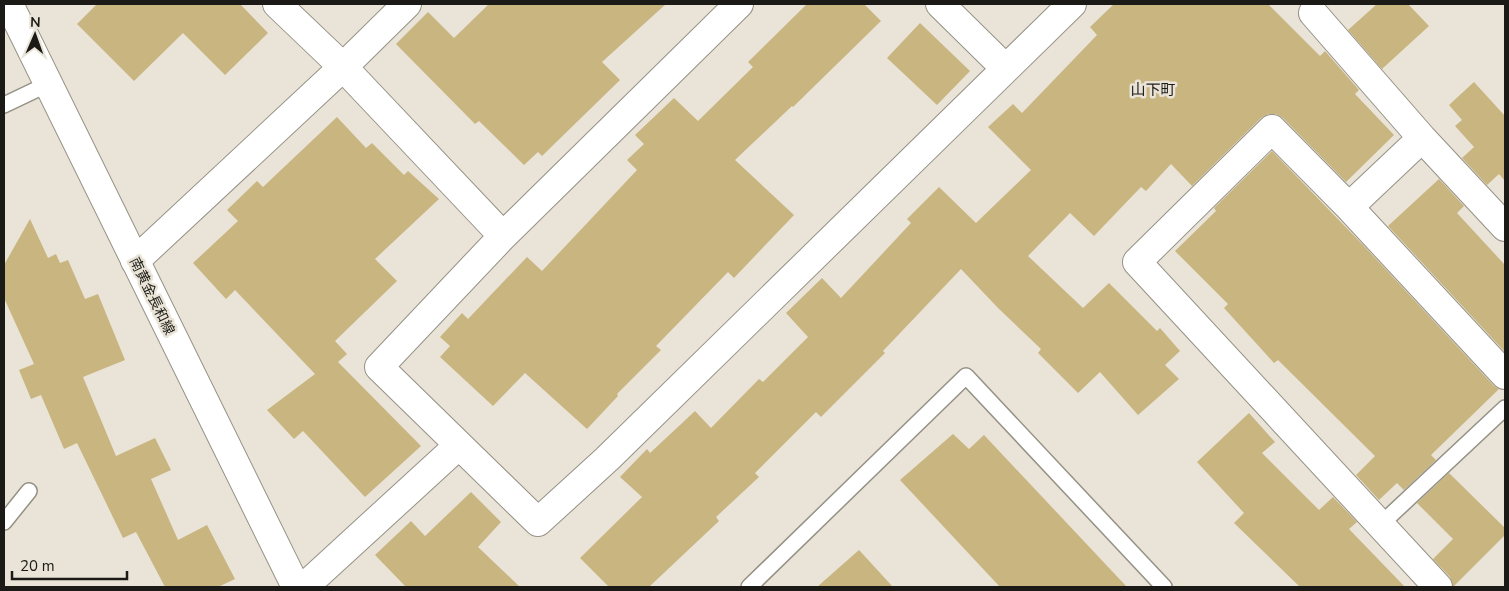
<svg xmlns="http://www.w3.org/2000/svg" width="1509" height="591" font-family="'Nunito Sans','Noto Sans JP',sans-serif">
<style>
.building{fill:#c9b580}
.lines{fill:none;stroke-linecap:round;stroke-linejoin:round}
.lane-casing{stroke:#959185;stroke-width:18}
.street-casing{stroke:#959185;stroke-width:30}
.secondary-casing{stroke:#959185;stroke-width:30}
.lane{stroke:#fff;stroke-width:15}
.street{stroke:#fff;stroke-width:28}
.secondary{stroke:#fff;stroke-width:28}
.labels{text-anchor:middle;dominant-baseline:central;stroke-width:5;stroke-linejoin:round;paint-order:stroke}
.street-label{font-size:14px;fill:#1c1a16;stroke:#e9e4d7}
.neighbourhood-label{font-size:15px;fill:#1c1a16;stroke:#e9e4d7}
</style>
<rect width="100%" height="100%" fill="#e9e4d7"/>
<path class="building" d="M 97,4 L 240,4 L 268,33 L 225,75 L 183,33 L 134,81 L 77,24 Z
M 489,4 L 666,4 L 602,62 L 620,80 L 542,156 L 538,152 L 524,165 L 479,121 L 475,124 L 396,44 L 428,12 L 454,38 Z
M 807,4 L 864,4 L 881,21 L 793,107 L 792,106 L 735,160 L 794,215 L 734,278 L 728,272 L 656,346 L 661,350 L 617,394 L 618,396 L 587,429 L 525,373 L 493,406 L 440,357 L 450,346 L 440,337 L 462,313 L 468,319 L 527,257 L 542,271 L 637,170 L 627,160 L 644,144 L 635,135 L 674,98 L 698,121 L 753,67 L 748,62 Z
M 1114,4 L 1268,4 L 1320,56 L 1325,51 L 1359,90 L 1355,94 L 1394,135 L 1346,182 L 1283,118 L 1276,114 L 1268,114 L 1261,118 L 1192,186 L 1171,164 L 1146,191 L 1141,187 L 1094,236 L 1070,213 L 1028,256 L 1083,308 L 1109,283 L 1157,331 L 1160,328 L 1180,351 L 1165,365 L 1179,379 L 1138,415 L 1100,372 L 1078,393 L 1038,353 L 1041,349 L 998,308 L 961,269 L 883,351 L 885,353 L 821,417 L 816,412 L 755,473 L 759,477 L 716,517 L 719,521 L 649,587 L 609,587 L 580,558 L 642,497 L 620,477 L 647,449 L 650,453 L 695,411 L 711,428 L 759,379 L 763,382 L 808,337 L 786,313 L 822,278 L 841,298 L 911,223 L 907,219 L 939,187 L 976,223 L 1031,170 L 988,127 L 1013,104 L 1022,113 L 1097,35 L 1090,27 Z
M 1377,4 L 1408,4 L 1429,26 L 1382,69 L 1348,30 Z
M 920,23 L 970,71 L 937,105 L 887,58 Z
M 1474,82 L 1505,116 L 1505,181 L 1499,174 L 1487,185 L 1462,158 L 1474,147 L 1455,126 L 1462,120 L 1449,105 Z
M 337,117 L 366,148 L 372,143 L 404,175 L 408,171 L 439,199 L 375,259 L 397,281 L 335,341 L 347,354 L 338,362 L 421,446 L 365,497 L 303,431 L 294,439 L 267,410 L 315,374 L 235,290 L 226,299 L 193,263 L 238,221 L 227,210 L 257,181 L 263,187 Z
M 1272,151 L 1365,247 L 1494,386 L 1499,389 L 1431,455 L 1436,460 L 1404,490 L 1397,483 L 1379,500 L 1356,475 L 1375,456 L 1278,360 L 1274,363 L 1224,308 L 1228,304 L 1175,251 L 1216,211 L 1214,208 Z
M 1439,179 L 1464,206 L 1457,213 L 1505,265 L 1505,352 L 1388,226 Z
M 30,219 L 48,258 L 56,254 L 60,263 L 68,260 L 85,299 L 98,294 L 125,360 L 83,377 L 116,456 L 155,438 L 171,470 L 151,479 L 178,540 L 207,525 L 235,579 L 218,587 L 165,587 L 136,532 L 123,538 L 77,443 L 64,449 L 41,395 L 31,399 L 19,370 L 34,364 L 4,298 L 4,265 Z
M 1249,413 L 1275,442 L 1262,453 L 1319,510 L 1333,497 L 1357,522 L 1349,529 L 1405,587 L 1300,587 L 1234,523 L 1244,513 L 1197,462 Z
M 953,434 L 969,449 L 984,435 L 1127,587 L 1000,587 L 900,480 Z
M 1449,473 L 1505,528 L 1505,535 L 1453,587 L 1450,577 L 1433,559 L 1453,539 L 1417,503 Z
M 471,492 L 501,522 L 478,547 L 520,587 L 406,587 L 375,555 L 411,521 L 425,536 Z
M 859,550 L 893,587 L 817,587 Z"/>
<g class="lines">
<defs>
<path id="lane" d="M 4,105 L 48,84
M 4,522 L 29,491
M 1379,526 L 1505,408
M 749,587 L 966,376 L 1164,587"/>
<path id="street" d="M 277,4 L 343,67 L 503,236 L 379,367 L 538,522 L 607,459 L 1072,4
M 940,4 L 1005,68
M 1313,13 L 1422,138 L 1505,227
M 1349,207 L 1422,138
M 503,236 L 739,4
M 135,261 L 343,67 L 407,4
M 304,587 L 459,445
M 1438,587 L 1137,262 L 1272,129 L 1349,207 L 1505,375"/>
<path id="secondary" d="M 9,4 L 296,587"/>
</defs>
<use href="#lane" class="lane-casing"/>
<use href="#street" class="street-casing"/>
<use href="#secondary" class="secondary-casing"/>
<use href="#lane" class="lane"/>
<use href="#street" class="street"/>
<use href="#secondary" class="secondary"/>
</g>
<g class="labels">
<g class="street-label">
<text transform="translate(152 296) rotate(64)">南黄金長和線</text>
</g>
<g class="neighbourhood-label">
<text x="1153" y="90">山下町</text>
</g>
</g>
<rect width="1509" height="591" fill="none" stroke="#1c1a16" stroke-width="10"/>
<g transform="translate(35 35) rotate(2)" stroke="#e9e4d7" stroke-width="4" paint-order="stroke">
<path d="M0-4L9 19L0 12L-9 19Z" fill="#1c1a16"/>
<text y="-8" font-size="14" font-weight="bold" text-anchor="middle" fill="#1c1a16">N</text>
</g>
<path d="M12 571v8h115v-8" fill="none" stroke="#1c1a16" stroke-width="2.5"/>
<text x="20" y="571" font-size="15" fill="#1c1a16" stroke="#e9e4d7" stroke-width="4" paint-order="stroke">20 m</text>
</svg>
